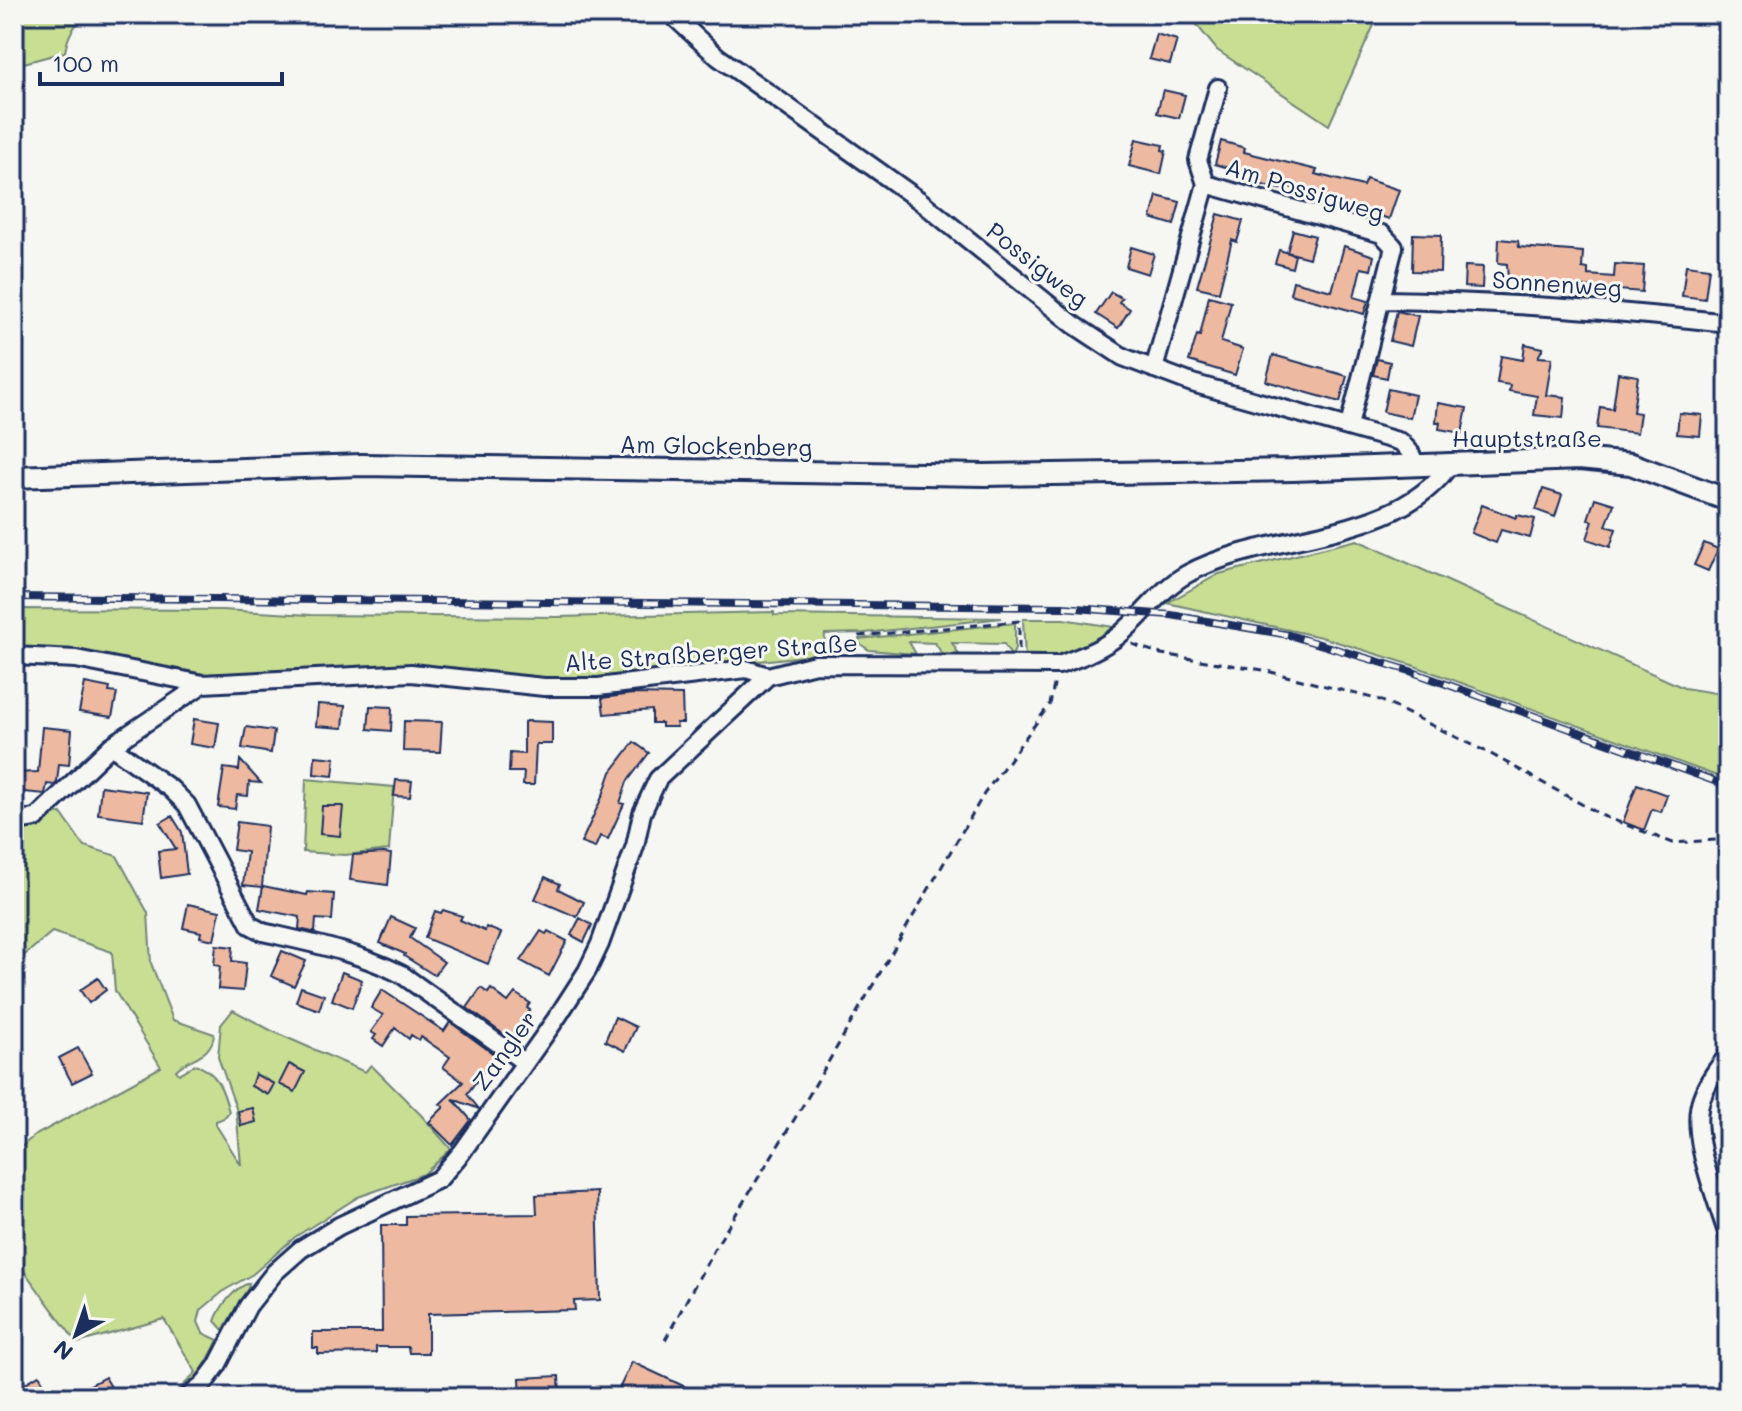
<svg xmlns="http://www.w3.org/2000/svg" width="1742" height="1411" font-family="Mali,sans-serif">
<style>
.green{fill:#c8de93;stroke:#728678;stroke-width:2}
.building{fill:#edb9a0;stroke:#1b2f5e;stroke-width:2}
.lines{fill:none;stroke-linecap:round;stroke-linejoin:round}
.minor-casing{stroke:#1b2f5e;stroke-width:22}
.major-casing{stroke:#1b2f5e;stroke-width:26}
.path{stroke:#1b2f5e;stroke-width:3;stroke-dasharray:8 6;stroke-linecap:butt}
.minor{stroke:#f6f6f2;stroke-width:16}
.major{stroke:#f6f6f2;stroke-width:20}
.rail-casing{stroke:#1b2f5e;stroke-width:8}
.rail{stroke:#f6f6f2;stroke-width:5;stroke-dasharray:15;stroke-linecap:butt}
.labels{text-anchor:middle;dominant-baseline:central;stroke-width:6;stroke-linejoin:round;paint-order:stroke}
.street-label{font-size:24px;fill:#1b2f5e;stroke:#f6f6f2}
</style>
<rect width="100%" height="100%" fill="#f6f6f2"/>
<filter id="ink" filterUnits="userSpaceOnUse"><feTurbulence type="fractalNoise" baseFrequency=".0125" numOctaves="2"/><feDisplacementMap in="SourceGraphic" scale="16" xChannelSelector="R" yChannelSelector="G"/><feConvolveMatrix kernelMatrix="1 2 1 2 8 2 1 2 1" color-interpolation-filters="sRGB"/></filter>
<g filter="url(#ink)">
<path class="green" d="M 14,14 L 89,14 C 74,24 68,34 65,52 L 24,63 L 14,75 Z
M 1188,14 L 1379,14 L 1329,125 L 1217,50 Z
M 1357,540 L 1684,688 L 1728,695 L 1728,780 L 1412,665 L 1321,637 L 1167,603 L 1219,574 Z
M 14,609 L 222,610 L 311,615 L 556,617 L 774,612 L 774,615 L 1002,618 L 865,633 L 825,634 L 824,654 L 568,682 L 409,666 L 202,674 L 14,649 Z
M 1023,619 L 1063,619 L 1113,627 C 1088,648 1058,658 1025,659 Z
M 1015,623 L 1015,648 L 1012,657 L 1004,644 L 952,643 L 960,656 L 943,655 L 935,643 L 909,642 L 916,654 L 869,650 L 859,643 L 859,639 Z
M 306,779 L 394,787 L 389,850 L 345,855 L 303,852 Z
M 61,813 L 84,846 L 117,856 L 148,913 L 151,963 L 173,1020 L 214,1034 C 212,1057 191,1056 176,1070 L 179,1074 L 195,1065 C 217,1070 224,1092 229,1112 L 224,1118 L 216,1121 L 216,1125 L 241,1165 L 236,1108 L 218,1057 L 221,1025 L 233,1010 L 272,1031 L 365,1072 L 371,1065 L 421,1115 L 451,1149 L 424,1174 L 358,1197 L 295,1237 L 253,1274 L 225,1290 L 201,1310 L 198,1322 L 203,1333 L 218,1340 C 208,1360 201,1377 181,1388 L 196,1372 L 164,1319 L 77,1343 L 16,1260 L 14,1153 L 34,1136 L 161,1067 L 115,991 L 112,952 L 52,932 L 20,959 L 14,978 L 14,826 Z
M 249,1283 L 248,1288 L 223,1330 L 215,1321 C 220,1307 234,1288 249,1283 Z"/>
<path class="building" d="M 1156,34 L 1177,40 L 1170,64 L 1149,59 Z
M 1163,90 L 1185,95 L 1179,118 L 1157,113 Z
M 1136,139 L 1163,145 L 1162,150 L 1166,151 L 1161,174 L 1129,166 Z
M 1221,141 L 1245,148 L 1244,152 L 1317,170 L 1315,174 L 1363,186 L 1366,179 L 1399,190 L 1389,219 L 1341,203 L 1341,205 L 1320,199 L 1321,196 L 1286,186 L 1285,190 L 1244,181 L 1246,173 L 1215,164 Z
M 1157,196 L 1180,202 L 1174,225 L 1151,218 Z
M 1218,214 L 1243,221 L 1237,242 L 1232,240 L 1219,292 L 1197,287 Z
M 1293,230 L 1315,236 L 1309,258 L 1287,252 Z
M 1413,234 L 1441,235 L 1440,272 L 1412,271 Z
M 1499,239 L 1518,241 L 1519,247 L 1583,252 L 1582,268 L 1588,269 L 1588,275 L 1614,277 L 1615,264 L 1644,266 L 1642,292 L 1508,281 L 1507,264 L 1498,263 Z
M 1344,246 L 1374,256 L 1371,270 L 1361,268 L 1354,297 L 1368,301 L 1364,314 L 1290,294 L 1293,281 L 1332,291 Z
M 1131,247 L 1154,254 L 1148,274 L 1126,267 Z
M 1279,250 L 1295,255 L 1292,268 L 1275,263 Z
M 1686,265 L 1709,268 L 1705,299 L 1682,296 Z
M 1465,266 L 1483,267 L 1482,288 L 1464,287 Z
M 1111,292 L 1122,298 L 1119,302 L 1130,309 L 1118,328 L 1096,314 Z
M 1209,296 L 1231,302 L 1221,342 L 1243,349 L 1235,375 L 1189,361 L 1197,335 L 1200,336 Z
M 1397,311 L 1418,316 L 1411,346 L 1390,341 Z
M 1525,344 L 1543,348 L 1538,357 L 1552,358 L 1546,395 L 1565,397 L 1563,418 L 1534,415 L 1537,396 L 1509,391 L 1510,385 L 1497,383 L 1501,356 L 1523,360 Z
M 1273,355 L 1347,376 L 1340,402 L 1266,381 Z
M 1377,359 L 1390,362 L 1387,378 L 1373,375 Z
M 1618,373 L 1638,376 L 1633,412 L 1640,413 L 1637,433 L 1597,428 L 1600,407 L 1613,409 Z
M 1388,389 L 1415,395 L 1410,418 L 1383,412 Z
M 1438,403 L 1467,408 L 1462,433 L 1439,429 L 1440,422 L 1436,422 Z
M 1679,413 L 1702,415 L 1700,436 L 1677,434 Z
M 1543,489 L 1562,495 L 1555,517 L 1536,510 Z
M 1595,498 L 1614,504 L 1606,526 L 1616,529 L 1610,547 L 1587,539 L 1593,521 L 1588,519 Z
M 1482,505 L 1516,518 L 1517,515 L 1535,519 L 1530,538 L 1501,530 L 1496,543 L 1471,533 Z
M 1704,543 L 1718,549 L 1708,571 L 1694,565 Z
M 85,683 L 110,688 L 109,692 L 117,693 L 112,717 L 79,712 Z
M 633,694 L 682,695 L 683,723 L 676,723 L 677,727 L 662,727 L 662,723 L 652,723 L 652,710 L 604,714 L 602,698 Z
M 318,704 L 345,706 L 343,728 L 316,726 Z
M 370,706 L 392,707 L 391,731 L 368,729 Z
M 194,719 L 219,723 L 215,748 L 190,744 Z
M 404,721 L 442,722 L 440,752 L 403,751 Z
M 527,721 L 552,722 L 552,744 L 536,744 L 534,785 L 523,785 L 524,772 L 509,772 L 510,753 L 524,754 L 524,722 Z
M 42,727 L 72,730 L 69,765 L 59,764 L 57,782 L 55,785 L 47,784 L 45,794 L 14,791 L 14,773 L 38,772 Z
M 246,727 L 274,731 L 271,753 L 242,748 Z
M 634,742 L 649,753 L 627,782 L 620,803 L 624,804 L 608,839 L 600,836 L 595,848 L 581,843 L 603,795 L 611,772 Z
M 315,756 L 335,758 L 333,776 L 314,774 Z
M 240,760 L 261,783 L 249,782 L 248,796 L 237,795 L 235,809 L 218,807 L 224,768 L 239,770 Z
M 396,780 L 412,781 L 410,797 L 394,796 Z
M 1637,784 L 1667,795 L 1661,812 L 1652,809 L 1644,830 L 1623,822 Z
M 101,786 L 147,792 L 143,820 L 98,814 Z
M 322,806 L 343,806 L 340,836 L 320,834 Z
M 172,816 L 182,832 L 187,874 L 161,878 L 158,851 L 176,849 L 160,823 Z
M 237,822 L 267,826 L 262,887 L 243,885 L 247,852 L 233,850 Z
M 384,853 L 391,854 L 388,885 L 350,880 L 353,855 Z
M 545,877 L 560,884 L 558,889 L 584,902 L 577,917 L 535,899 Z
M 263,886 L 307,895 L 308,892 L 334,894 L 332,920 L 316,919 L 315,932 L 312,932 L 299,929 L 300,917 L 259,909 Z
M 188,904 L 220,911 L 214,940 L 200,937 L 201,932 L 183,928 Z
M 443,910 L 462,916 L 460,920 L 485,931 L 486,927 L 501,933 L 488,964 L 425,938 L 435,911 L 441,913 Z
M 391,917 L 415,928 L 410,938 L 444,962 L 434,975 L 404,956 L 405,954 L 380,943 Z
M 580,918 L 592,925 L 584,942 L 571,935 Z
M 541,931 L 546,934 L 548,931 L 567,941 L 549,976 L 521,961 Z
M 216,945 L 233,947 L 232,961 L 246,963 L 243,991 L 218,989 L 220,966 L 214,965 Z
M 282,951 L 306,961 L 294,986 L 271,976 Z
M 342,972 L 362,980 L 352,1008 L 332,1000 Z
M 98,978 L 106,990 L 89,1003 L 80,990 Z
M 301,987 L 324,995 L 319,1010 L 296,1002 Z
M 481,988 L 488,993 L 491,989 L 508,1002 L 515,993 L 530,1003 L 527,1008 L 530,1010 L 510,1039 L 467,1008 Z
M 382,990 L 444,1031 L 450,1022 L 495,1055 L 467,1094 L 479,1109 L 453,1099 L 471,1120 L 452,1145 L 429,1122 L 444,1107 L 440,1104 L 463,1082 L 443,1067 L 450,1057 L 421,1037 L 419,1040 L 411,1035 L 409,1039 L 395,1028 L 383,1046 L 373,1039 L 376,1035 L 371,1032 L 383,1015 L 371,1008 Z
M 615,1017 L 636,1027 L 625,1051 L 605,1041 Z
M 78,1048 L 92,1073 L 72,1083 L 59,1058 Z
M 289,1064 L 305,1072 L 295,1092 L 279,1084 Z
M 255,1074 L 274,1084 L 268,1095 L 251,1086 Z
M 253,1108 L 256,1122 L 241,1126 L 238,1111 Z
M 597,1192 L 600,1300 L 574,1301 L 575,1310 L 428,1314 L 428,1353 L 409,1353 L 408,1347 L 376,1347 L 376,1353 L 318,1354 L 318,1348 L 313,1348 L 313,1332 L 382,1332 L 381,1225 L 406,1225 L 406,1216 L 537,1214 L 536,1195 Z
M 632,1362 L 707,1397 L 615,1397 Z
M 39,1375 L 52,1397 L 14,1397 L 14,1390 Z
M 559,1376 L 560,1397 L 521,1397 L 520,1378 Z
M 105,1377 L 117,1397 L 68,1397 Z"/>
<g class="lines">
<defs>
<path id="minor" d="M 671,14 L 718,57 L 919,200 L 1073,324 L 1123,357 L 1192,383 L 1401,442 L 1410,452 L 1416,465
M 1206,184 L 1198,160 L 1218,88
M 1383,300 C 1499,302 1613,310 1728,323
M 1154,369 L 1206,184 L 1382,234 L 1394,247 L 1349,426
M 14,656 L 76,659 L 203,684 L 411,673 L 544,687 L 598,687 L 746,669 L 768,676 L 815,664 L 1059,665 C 1078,658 1097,651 1114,639 C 1141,620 1157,591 1187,574 C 1267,530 1397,544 1451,463
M 111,746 L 171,789 L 187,805 L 250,925 L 263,932 C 311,943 357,952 401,974 L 524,1062
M 14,821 L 36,818 L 111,746 L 203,684
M 1728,1055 C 1718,1068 1708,1081 1702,1097 C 1688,1133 1717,1199 1728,1236
M 188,1397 L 202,1386 L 217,1366 L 248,1306 L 275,1272 L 301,1249 L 339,1226 L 439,1179 L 462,1152 L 556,1019 L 587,971 L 600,944 L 635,846 L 642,813 L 658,779 L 768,676"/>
<path id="major" d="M 14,477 L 362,465 L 985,475 L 1293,470 L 1579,459 L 1631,464 L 1728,500"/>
</defs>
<use href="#minor" class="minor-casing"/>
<use href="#major" class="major-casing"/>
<path class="path" d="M 1132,644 L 1161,654 L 1263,670 L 1380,700 L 1489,753 L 1603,816 L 1673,843 L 1728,839
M 856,649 L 855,641 L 859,636 L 1019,621
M 1019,649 L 1019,620
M 665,1340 L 715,1248 L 805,1102 L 984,794 L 1050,704 L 1055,680"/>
<use href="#minor" class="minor"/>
<use href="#major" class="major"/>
<defs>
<path id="rail" d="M 14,597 L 962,606 L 1062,607 L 1171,615 L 1289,635 L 1410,671 L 1728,786"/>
</defs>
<use href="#rail" class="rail-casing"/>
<use href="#rail" class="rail"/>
</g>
</g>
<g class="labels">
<g class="street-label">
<text transform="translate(1305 189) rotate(17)">Am Possigweg</text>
<text transform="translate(1038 264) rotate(38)">Possigweg</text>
<text transform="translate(1557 283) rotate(4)">Sonnenweg</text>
<text x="1527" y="437">Hauptstraße</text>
<text transform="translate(716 445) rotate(1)">Am Glockenberg</text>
<text transform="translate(711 652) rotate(-4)">Alte Straßberger Straße</text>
<text transform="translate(504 1050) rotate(-54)">Zangler</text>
</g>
</g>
<rect width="1742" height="1411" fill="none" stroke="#f6f6f2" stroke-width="48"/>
<rect x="24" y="24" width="1694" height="1363" fill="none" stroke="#1b2f5e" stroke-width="3" filter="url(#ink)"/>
<g transform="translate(76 1335) rotate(220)" stroke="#f6f6f2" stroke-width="6" paint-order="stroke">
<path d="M0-6L14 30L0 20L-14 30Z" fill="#1b2f5e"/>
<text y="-12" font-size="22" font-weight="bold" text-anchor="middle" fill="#1b2f5e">N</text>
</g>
<path d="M40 72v12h242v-12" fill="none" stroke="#1b2f5e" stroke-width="4"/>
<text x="52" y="72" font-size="24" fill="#1b2f5e" stroke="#f6f6f2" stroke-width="6" paint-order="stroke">100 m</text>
</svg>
